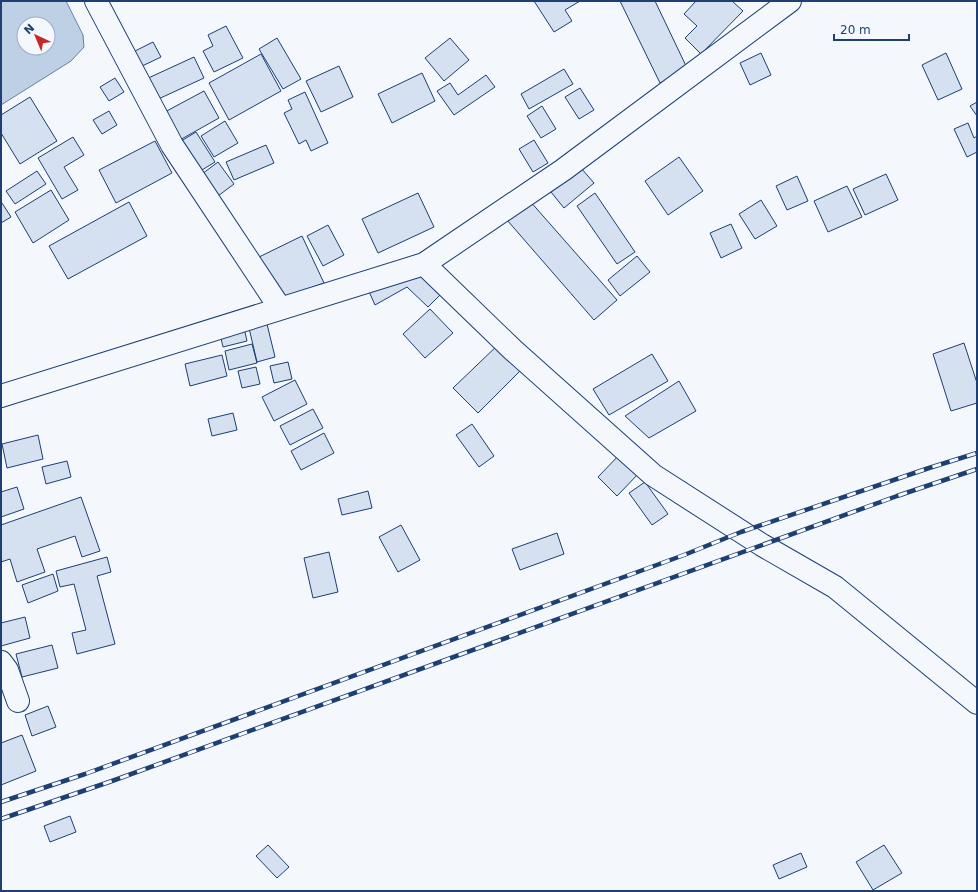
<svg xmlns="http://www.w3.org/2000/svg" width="978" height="892" font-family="'DejaVu Sans',sans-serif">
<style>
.water{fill:#bed0e5;stroke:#687fa3;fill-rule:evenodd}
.building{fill:#d5e0f0;stroke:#1d3f73}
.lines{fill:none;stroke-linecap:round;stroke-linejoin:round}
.street-casing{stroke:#1d3f73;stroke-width:24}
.street{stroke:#f4f7fb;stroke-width:22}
.rail-casing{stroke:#1d3f73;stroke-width:4.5}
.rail{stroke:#f4f7fb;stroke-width:3;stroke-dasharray:9;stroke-linecap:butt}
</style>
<rect width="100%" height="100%" fill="#f4f7fb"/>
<path class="water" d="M 1,1 L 66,1 L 83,35 L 84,47 L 71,61 L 1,105 ZM 24,24 L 48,24 L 48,48 L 24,48 Z"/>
<path class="building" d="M 534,1 L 580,1 L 565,10 L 572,21 L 554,32 Z
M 620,1 L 655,1 L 688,70 L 660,83 Z
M 696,1 L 732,1 L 743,11 L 701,54 L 685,38 L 697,26 L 684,14 Z
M 226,26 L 243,58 L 214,72 L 203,51 L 213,46 L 208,35 Z
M 277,38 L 301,79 L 283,89 L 259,49 Z
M 450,38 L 469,60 L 444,81 L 425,58 Z
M 153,42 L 161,57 L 140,67 L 133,52 Z
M 761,53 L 771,75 L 750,85 L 740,63 Z
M 946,53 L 962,89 L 938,100 L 922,65 Z
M 261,54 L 281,91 L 229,120 L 209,83 Z
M 194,57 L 204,78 L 154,101 L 144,80 Z
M 339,66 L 353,97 L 321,112 L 306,81 Z
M 564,69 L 573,84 L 529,109 L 521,94 Z
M 422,73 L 435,101 L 392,123 L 378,94 Z
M 486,75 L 495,87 L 454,115 L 437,91 L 450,83 L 458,95 Z
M 115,78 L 124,92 L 109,101 L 100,87 Z
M 580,88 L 594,110 L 579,119 L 565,97 Z
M 204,91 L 219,118 L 178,141 L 163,113 Z
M 305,92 L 328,143 L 311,151 L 306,140 L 299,144 L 284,113 L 292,109 L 288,100 Z
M 30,97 L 57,141 L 20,164 L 1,133 L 1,115 Z
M 977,102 L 977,116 L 970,106 Z
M 542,106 L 556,129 L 541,138 L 527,116 Z
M 109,111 L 117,125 L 102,134 L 93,120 Z
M 225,121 L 238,143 L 214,157 L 201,136 Z
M 968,123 L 974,138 L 977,136 L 977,152 L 967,157 L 954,129 Z
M 196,132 L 215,162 L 197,173 L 178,143 Z
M 73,137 L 84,155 L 64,167 L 78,190 L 62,199 L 38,158 Z
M 534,140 L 548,163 L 533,172 L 519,149 Z
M 155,141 L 172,173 L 116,203 L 99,170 Z
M 266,145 L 274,163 L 234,180 L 226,162 Z
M 679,157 L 703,191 L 668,215 L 645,181 Z
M 218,162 L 234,184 L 214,199 L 198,177 Z
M 581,168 L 594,183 L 564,208 L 551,192 Z
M 37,171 L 46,184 L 15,204 L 6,191 Z
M 886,174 L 898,200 L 865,215 L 853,189 Z
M 797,176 L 808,201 L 787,210 L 776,186 Z
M 847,186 L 862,217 L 828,232 L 814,201 Z
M 51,190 L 69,220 L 33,243 L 15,212 Z
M 418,193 L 434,227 L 378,253 L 362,219 Z
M 595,193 L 635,252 L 617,264 L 577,206 Z
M 529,200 L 617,300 L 594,320 L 507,220 Z
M 761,200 L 777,226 L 755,239 L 739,214 Z
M 129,202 L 147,236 L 68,279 L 49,246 Z
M 2,203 L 11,217 L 1,223 L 1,204 Z
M 731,224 L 742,248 L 721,258 L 710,233 Z
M 328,225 L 344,255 L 323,266 L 307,236 Z
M 302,236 L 324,283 L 287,296 L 273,293 L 257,258 Z
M 637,256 L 650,272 L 620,296 L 608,280 Z
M 417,262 L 446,289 L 428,307 L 407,287 L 375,305 L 367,287 Z
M 430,309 L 453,333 L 425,358 L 403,334 Z
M 267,324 L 275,357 L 257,362 L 249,328 Z
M 244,328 L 247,341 L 223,347 L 220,334 Z
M 500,343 L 524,367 L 478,413 L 453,388 Z
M 964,343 L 977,383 L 977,403 L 951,411 L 933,354 Z
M 252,344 L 257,363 L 229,370 L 225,351 Z
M 652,354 L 668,381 L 609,415 L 593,389 Z
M 222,355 L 227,376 L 190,386 L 185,364 Z
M 288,362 L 292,379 L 274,383 L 270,366 Z
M 256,367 L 260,384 L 242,388 L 238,371 Z
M 295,380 L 307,404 L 274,421 L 262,397 Z
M 679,381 L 696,411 L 649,438 L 625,416 Z
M 313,409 L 323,428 L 290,445 L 280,426 Z
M 233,413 L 237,430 L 212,436 L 208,419 Z
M 472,424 L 494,456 L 479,467 L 456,435 Z
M 324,433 L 334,453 L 301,470 L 291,451 Z
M 38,435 L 43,459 L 7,468 L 2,444 Z
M 622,452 L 641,471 L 617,496 L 598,477 Z
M 67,461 L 71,477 L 46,484 L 42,467 Z
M 645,482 L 668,514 L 652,525 L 629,493 Z
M 17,487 L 24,509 L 1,517 L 1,492 Z
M 368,491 L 372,508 L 342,515 L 338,499 Z
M 81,497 L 100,551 L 82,557 L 75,536 L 37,549 L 45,572 L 17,582 L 10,559 L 1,562 L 1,525 Z
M 401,525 L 420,560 L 398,572 L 379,537 Z
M 557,533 L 564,554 L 520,570 L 512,549 Z
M 329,552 L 338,592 L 313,598 L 304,558 Z
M 107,557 L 111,572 L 97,576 L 115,644 L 77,654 L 72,633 L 86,630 L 74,584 L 60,587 L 56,571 Z
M 53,574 L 58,591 L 28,603 L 22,585 Z
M 25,617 L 30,638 L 1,646 L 1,623 Z
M 52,645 L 58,668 L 22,677 L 16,654 Z
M 48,706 L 56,727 L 32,736 L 25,715 Z
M 22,735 L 36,771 L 1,785 L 1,743 Z
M 70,816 L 76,832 L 50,842 L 44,826 Z
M 268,845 L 289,867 L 277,878 L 256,856 Z
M 884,845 L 902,873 L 873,890 L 856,862 Z
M 801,853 L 807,867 L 779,879 L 773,865 Z"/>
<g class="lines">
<defs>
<path id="street" d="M 96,1 L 172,145 L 280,308
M 424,264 L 513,350 L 653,475 L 762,545 L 835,587 L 977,703
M 1,396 L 424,264 L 563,170 L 790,1
M 1,662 L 7,670 L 18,701"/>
</defs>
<use href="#street" class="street-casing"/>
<use href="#street" class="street"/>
<defs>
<path id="rail" d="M 1,802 L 85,774 L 684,555 L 741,532 L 929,468 L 977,453
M 1,819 L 112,781 L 897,496 L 977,469"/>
</defs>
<use href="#rail" class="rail-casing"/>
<use href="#rail" class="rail"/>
</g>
<rect width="978" height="892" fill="none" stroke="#1d3f73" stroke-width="4"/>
<g transform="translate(36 36) rotate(316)"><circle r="19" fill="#f4f7fb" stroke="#9eadc5"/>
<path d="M0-3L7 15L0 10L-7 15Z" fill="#c62828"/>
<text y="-6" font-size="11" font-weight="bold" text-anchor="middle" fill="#1d3f73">N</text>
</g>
<path d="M834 34v6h75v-6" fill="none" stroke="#1d3f73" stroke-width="2"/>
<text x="840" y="34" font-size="12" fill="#1d3f73" stroke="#f4f7fb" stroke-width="3" paint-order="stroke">20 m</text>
</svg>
